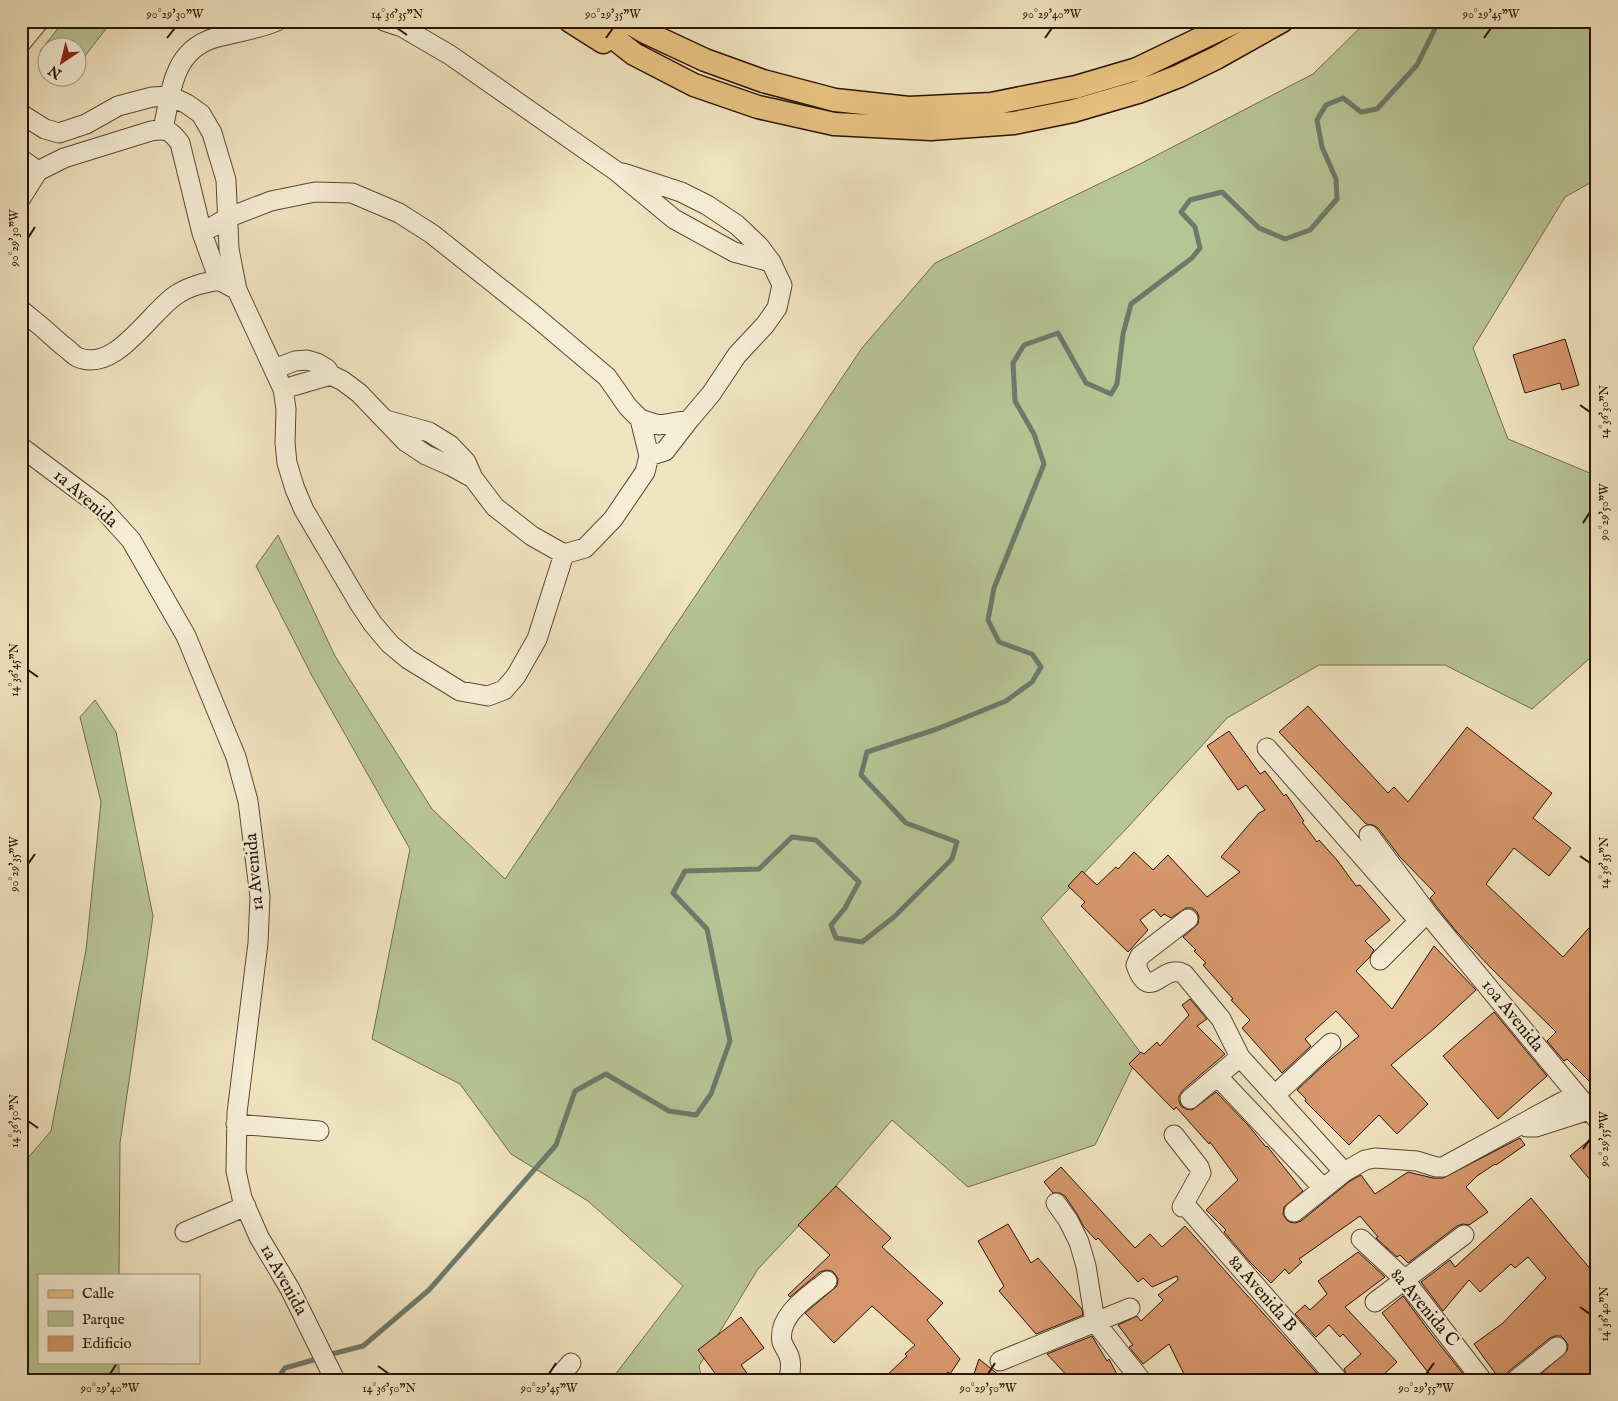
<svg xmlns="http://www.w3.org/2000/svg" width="1618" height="1401" font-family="'IM FELL English',serif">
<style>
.green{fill:#b7c494;stroke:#706c4e}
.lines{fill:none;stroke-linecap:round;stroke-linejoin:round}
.stream{stroke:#6d7a6b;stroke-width:5}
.building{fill:#d7976c;stroke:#291507}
.minor-casing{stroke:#5b4835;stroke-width:21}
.major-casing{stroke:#291507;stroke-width:25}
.minor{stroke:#f5edd5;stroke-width:19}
.major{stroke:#e8c280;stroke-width:22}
.ticks{fill:none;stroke:#291507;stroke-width:2}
.labels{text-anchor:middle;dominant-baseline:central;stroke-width:4.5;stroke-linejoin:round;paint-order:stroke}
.street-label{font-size:18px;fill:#291507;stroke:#f5edd5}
.neatline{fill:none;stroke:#291507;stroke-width:2}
.ticks-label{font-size:12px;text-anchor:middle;fill:#291507}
</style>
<rect width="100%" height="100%" fill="#f0e3bf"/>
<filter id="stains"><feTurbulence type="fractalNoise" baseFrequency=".004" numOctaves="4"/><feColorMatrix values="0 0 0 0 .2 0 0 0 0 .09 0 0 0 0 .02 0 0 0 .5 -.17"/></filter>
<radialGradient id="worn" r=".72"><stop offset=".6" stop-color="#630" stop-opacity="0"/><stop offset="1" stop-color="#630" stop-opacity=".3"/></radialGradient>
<path class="green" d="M 64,21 L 112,21 L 78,65 L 78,48 L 48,48 L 47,57 L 40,51 Z
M 1367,21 L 1597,21 L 1597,179 L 1565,197 L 1473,348 L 1508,439 L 1597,476 L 1597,652 L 1532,709 L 1445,665 L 1319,665 L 1227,718 L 1128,827 L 1041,918 L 1140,1052 L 1095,1145 L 968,1187 L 892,1120 L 836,1186 L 758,1269 L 699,1366 L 702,1380 L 611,1380 L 683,1286 L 588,1201 L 511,1154 L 460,1084 L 372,1039 L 410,849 L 312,676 L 256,566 L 278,535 L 335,656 L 432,809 L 505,879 L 862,348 L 935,263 L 1136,166 L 1313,74 Z
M 95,700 L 116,732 L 153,916 L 120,1143 L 119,1275 L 39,1275 L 39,1362 L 119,1362 L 119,1380 L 21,1380 L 21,1166 L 51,1131 L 86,950 L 101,802 L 80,717 Z"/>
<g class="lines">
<path class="stream" d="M 328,1355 L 363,1346 L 429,1290 L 556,1145 L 575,1091 L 606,1074 L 669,1111 L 696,1115 L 711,1094 L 730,1041 L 707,929 L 673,893 L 685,871 L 759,869 L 792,837 L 816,840 L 859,882 L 845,908 L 831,925 L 836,938 L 862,942 L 894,917 L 952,859 L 957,842 L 906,823 L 861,775 L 867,752 L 937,729 L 1006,701 L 1032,682 L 1041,667 L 1032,654 L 999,642 L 988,620 L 994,588 L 1044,464 L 1034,434 L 1015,401 L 1013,363 L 1024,345 L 1058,333 L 1086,383 L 1111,394 L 1117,384 L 1123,334 L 1131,304 L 1192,258 L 1200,248 L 1195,227 L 1181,212 L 1190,200 L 1222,192 L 1259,228 L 1285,239 L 1310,230 L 1337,199 L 1336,179 L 1322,147 L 1317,120 L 1326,105 L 1343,98 L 1361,112 L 1377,109 L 1417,65 L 1439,21
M 276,1380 L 285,1368 L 320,1358"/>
</g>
<path class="building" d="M 1565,339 L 1579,385 L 1562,390 L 1560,383 L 1525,393 L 1513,355 Z
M 1308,706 L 1388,793 L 1394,787 L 1408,802 L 1467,727 L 1552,793 L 1533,818 L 1571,848 L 1549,876 L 1514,848 L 1486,884 L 1563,957 L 1597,919 L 1597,1089 L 1567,1059 L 1564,1061 L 1547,1041 L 1556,1032 L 1491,968 L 1456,931 L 1436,906 L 1430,898 L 1435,893 L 1400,857 L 1378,828 L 1373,825 L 1366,824 L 1279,732 Z
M 1229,731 L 1260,774 L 1265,771 L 1284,796 L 1286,794 L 1304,821 L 1302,822 L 1317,842 L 1319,840 L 1337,860 L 1356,886 L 1360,885 L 1390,920 L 1365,941 L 1374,950 L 1369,958 L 1356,971 L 1392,1009 L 1434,946 L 1476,990 L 1436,1027 L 1391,1065 L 1428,1104 L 1397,1134 L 1379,1115 L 1349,1145 L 1305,1101 L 1306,1099 L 1297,1090 L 1326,1063 L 1359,1036 L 1336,1011 L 1305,1039 L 1311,1046 L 1282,1073 L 1242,1028 L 1250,1020 L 1231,1000 L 1233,999 L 1203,965 L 1206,963 L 1194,951 L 1196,950 L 1183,937 L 1198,924 L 1199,917 L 1197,912 L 1192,908 L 1186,908 L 1171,918 L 1164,914 L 1161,917 L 1154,909 L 1140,920 L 1148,930 L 1128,952 L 1081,906 L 1085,902 L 1068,886 L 1082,871 L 1097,885 L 1116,867 L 1118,869 L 1134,852 L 1153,870 L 1168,855 L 1207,897 L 1240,872 L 1221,857 L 1259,813 L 1265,810 L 1246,785 L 1238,790 L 1207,746 Z
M 1190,999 L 1207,1019 L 1197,1026 L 1225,1054 L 1183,1090 L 1179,1096 L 1179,1101 L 1181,1106 L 1186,1109 L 1192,1110 L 1216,1092 L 1248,1125 L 1266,1147 L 1267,1146 L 1303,1191 L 1284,1207 L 1283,1214 L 1286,1219 L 1289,1222 L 1295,1223 L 1301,1221 L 1350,1181 L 1361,1175 L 1375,1194 L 1408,1172 L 1433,1178 L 1443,1178 L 1520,1138 L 1525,1145 L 1496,1165 L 1495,1164 L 1477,1176 L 1466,1187 L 1488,1212 L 1469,1225 L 1463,1224 L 1457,1226 L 1408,1263 L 1400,1255 L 1397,1257 L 1376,1238 L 1378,1237 L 1360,1216 L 1299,1259 L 1302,1262 L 1289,1274 L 1285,1269 L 1271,1283 L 1250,1262 L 1224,1232 L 1226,1230 L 1206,1210 L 1238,1180 L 1210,1142 L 1209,1144 L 1176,1107 L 1174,1110 L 1129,1064 L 1141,1052 L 1144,1054 L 1157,1042 L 1160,1046 L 1189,1015 L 1182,1005 Z
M 1494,1012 L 1547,1076 L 1498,1119 L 1443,1056 Z
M 1597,1134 L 1597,1188 L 1570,1156 Z
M 1061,1167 L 1135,1248 L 1150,1234 L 1162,1247 L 1185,1226 L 1323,1380 L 1187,1380 L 1169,1344 L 1143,1364 L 1129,1347 L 1133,1345 L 1118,1325 L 1137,1316 L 1141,1321 L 1163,1300 L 1158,1295 L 1178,1280 L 1177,1276 L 1152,1287 L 1143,1278 L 1138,1282 L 1098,1238 L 1096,1240 L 1084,1227 L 1077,1214 L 1065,1196 L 1060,1193 L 1053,1193 L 1044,1182 Z
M 836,1186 L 891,1238 L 882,1247 L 943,1303 L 927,1320 L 960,1359 L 950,1374 L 948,1372 L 940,1380 L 882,1380 L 907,1356 L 905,1354 L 915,1345 L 872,1306 L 834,1343 L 805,1313 L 837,1286 L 838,1279 L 835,1274 L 832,1271 L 826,1270 L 820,1272 L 790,1297 L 788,1295 L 830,1255 L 798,1225 Z
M 1531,1198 L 1597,1277 L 1597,1380 L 1534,1380 L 1567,1351 L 1568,1345 L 1565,1340 L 1561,1336 L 1555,1336 L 1550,1338 L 1509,1371 L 1505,1380 L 1500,1380 L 1474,1344 L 1503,1323 L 1546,1278 L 1528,1257 L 1515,1268 L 1511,1264 L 1480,1292 L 1469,1280 L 1443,1311 L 1421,1282 L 1450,1260 L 1455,1267 Z
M 1008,1224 L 1031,1263 L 1038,1258 L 1082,1309 L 1083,1315 L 1036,1334 L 999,1291 L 1004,1286 L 978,1241 Z
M 1358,1252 L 1385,1277 L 1345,1307 L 1397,1362 L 1378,1380 L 1349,1380 L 1344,1369 L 1361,1354 L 1343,1334 L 1340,1337 L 1329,1325 L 1316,1337 L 1295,1314 L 1305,1305 L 1310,1310 L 1327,1294 L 1318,1281 Z
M 1403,1296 L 1432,1335 L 1468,1380 L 1435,1380 L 1427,1371 L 1382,1313 Z
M 741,1317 L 764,1348 L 741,1365 L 752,1380 L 720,1380 L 698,1350 Z
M 1092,1336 L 1107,1361 L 1109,1359 L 1120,1380 L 1071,1380 L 1047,1354 Z
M 979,1359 L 1005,1380 L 972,1380 Z"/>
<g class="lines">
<defs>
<path id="minor" d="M 384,21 L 402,27 L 450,55 L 616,171 L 674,219 L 734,252 L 771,262
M 21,43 L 39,21
M 21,114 L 45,129 L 59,133 L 86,124 L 118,106 L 152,97 L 170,96 L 187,104 L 201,114 L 212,133 L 226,180 L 229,249 L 237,290 L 283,389 L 286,409 L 285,443 L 287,463 L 295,489 L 304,510 L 359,603 L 373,624 L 390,644 L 408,659 L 460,691 L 488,696 L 504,690 L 516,676 L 537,639 L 564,554
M 163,129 C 172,88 173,46 222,36 C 241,31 259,29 277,21
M 21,159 L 38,171
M 623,173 L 681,192 L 707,205 L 737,225 L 759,246 L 771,262 L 782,285 L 777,308 L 765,325 L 737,355 L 711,394 L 689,420 L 665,451 L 649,456
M 21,198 L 38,171 L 64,158 L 151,131 C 167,128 171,131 180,143 L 202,233 L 219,280 L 237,290
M 202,233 L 227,218 L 271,201 L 315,192 L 352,193 L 399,213 L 432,234 L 535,316 L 607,377 L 628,407 L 640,419 L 649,456 L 645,472 L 613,519 L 585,548 L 564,554 L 532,536 L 495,507 L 473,478 L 466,462 L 450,445 L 429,432 L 386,420
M 21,310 C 35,321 49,333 62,345 C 67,348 72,354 77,357 C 115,374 149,313 176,295 C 192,284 210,282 230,278
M 274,369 L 295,361 L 307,360 L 317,363 L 327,369 L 331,375 L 343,381 L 359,393 L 405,441 L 426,455 L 451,466 L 473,478
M 283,389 L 331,375
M 640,419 L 659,425 L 689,420
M 21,447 L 101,507 L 131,540 L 186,636 L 236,757 L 248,801 L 260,897 L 258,943 L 237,1113 L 236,1171 L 242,1198 L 259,1237 L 290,1289 L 335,1380
M 1267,748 L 1419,921
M 1369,835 L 1427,913 L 1380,960
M 1427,913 L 1597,1119
M 1188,919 L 1140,956 L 1136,965 C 1150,1005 1162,962 1184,974 L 1221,1019 L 1240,1057 L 1344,1172
M 1218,1077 L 1323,1188
M 1275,1095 L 1331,1043
M 1190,1099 L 1240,1057
M 236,1124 L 319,1131
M 1527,1127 L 1536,1127 L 1589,1110
M 1174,1135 L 1199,1167 L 1201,1173 L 1182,1207 L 1187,1207 L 1338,1380
M 1056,1203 L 1068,1220 L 1079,1242 L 1086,1266 L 1095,1322 L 1141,1380
M 1294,1212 L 1344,1172 L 1365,1160 L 1375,1158 L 1417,1161 L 1436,1167 L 1443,1167 L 1560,1103 L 1577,1095
M 185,1232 L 246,1206
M 1361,1239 L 1404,1279 L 1482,1380
M 1375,1302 L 1464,1235
M 1000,1361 L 1130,1308
M 556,1380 L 571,1363
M 789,1380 C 790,1372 792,1363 789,1356 C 787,1351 784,1347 782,1342 C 777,1315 809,1296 827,1281
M 1516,1380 L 1557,1347"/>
<path id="major" d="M 570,21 L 603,42
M 592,21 L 634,54 L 694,85 L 758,107 L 834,124 L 931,129 L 1014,123 L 1073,111 L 1138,92 L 1179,76 L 1216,58 L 1282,21
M 626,21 L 645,32 L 705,60 L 763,81 L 835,100 L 909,108 L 991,104 L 1076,87 L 1137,69 L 1237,21"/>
</defs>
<use href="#minor" class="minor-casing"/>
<use href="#major" class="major-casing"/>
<use href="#minor" class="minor"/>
<use href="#major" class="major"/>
</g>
<path class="ticks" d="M 397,28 L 407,35M 167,38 L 175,28M 606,38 L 613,28M 1045,38 L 1052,28M 1484,38 L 1491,28M 28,238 L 35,227M 1580,405 L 1590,412M 1583,523 L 1590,512M 28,670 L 38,677M 1580,856 L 1590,863M 28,864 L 35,854M 28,1121 L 38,1128M 1583,1149 L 1590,1139M 1580,1307 L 1590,1314M 378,1366 L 389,1374M 110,1374 L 117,1363M 549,1374 L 556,1363M 988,1374 L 995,1363M 1426,1374 L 1434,1363"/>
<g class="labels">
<g class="street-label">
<text transform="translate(85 499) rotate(41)">1a Avenida</text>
<text transform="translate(255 872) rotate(-95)">1a Avenida</text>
<text transform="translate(1512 1016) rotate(51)">10a Avenida</text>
<text transform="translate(283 1280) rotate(61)">1a Avenida</text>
<text transform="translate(1262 1294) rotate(49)">8a Avenida B</text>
<text transform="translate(1424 1308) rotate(50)">8a Avenida C</text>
</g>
</g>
<rect width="1618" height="1401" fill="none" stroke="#f0e3bf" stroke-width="55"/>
<rect x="38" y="1274" width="162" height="90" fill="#f5edd5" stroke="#a39783"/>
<rect x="48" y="1290" width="25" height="8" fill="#e8c280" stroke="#a39783"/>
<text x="82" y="1298" font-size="15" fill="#291507">Calle</text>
<rect x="48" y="1311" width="25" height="15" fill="#b7c494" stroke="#a39783"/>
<text x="82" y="1324" font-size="15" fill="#291507">Parque</text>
<rect x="48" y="1336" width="25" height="15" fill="#d7976c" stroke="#a39783"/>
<text x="82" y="1348" font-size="15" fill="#291507">Edificio</text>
<g transform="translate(62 62) rotate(215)"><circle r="24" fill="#f5edd5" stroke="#a39783"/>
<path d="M0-4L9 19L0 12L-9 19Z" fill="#8f2418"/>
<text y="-8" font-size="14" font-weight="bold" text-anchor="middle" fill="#291507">N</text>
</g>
<rect x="28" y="28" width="1562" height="1346" class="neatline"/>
<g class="ticks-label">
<text x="175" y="18">90°29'30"W</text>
<text x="397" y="18">14°36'35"N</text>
<text x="613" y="18">90°29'35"W</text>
<text x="1052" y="18">90°29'40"W</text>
<text x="1491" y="18">90°29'45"W</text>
<text transform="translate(14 238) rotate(-90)" y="4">90°29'30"W</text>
<text transform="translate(1604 412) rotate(-90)" y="4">14°36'30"N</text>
<text transform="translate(1604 512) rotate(-90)" y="4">90°29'50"W</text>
<text transform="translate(14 670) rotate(-90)" y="4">14°36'45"N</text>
<text transform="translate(1604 863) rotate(-90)" y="4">14°36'35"N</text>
<text transform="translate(14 864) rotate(-90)" y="4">90°29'35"W</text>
<text transform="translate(14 1121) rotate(-90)" y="4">14°36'50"N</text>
<text transform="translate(1604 1139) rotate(-90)" y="4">90°29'55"W</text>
<text transform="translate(1604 1314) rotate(-90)" y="4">14°36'40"N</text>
<text x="110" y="1392">90°29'40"W</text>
<text x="389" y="1392">14°36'50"N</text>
<text x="549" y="1392">90°29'45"W</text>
<text x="988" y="1392">90°29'50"W</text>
<text x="1426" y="1392">90°29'55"W</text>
</g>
<rect width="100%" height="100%" filter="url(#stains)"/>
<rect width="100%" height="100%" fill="url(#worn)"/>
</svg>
